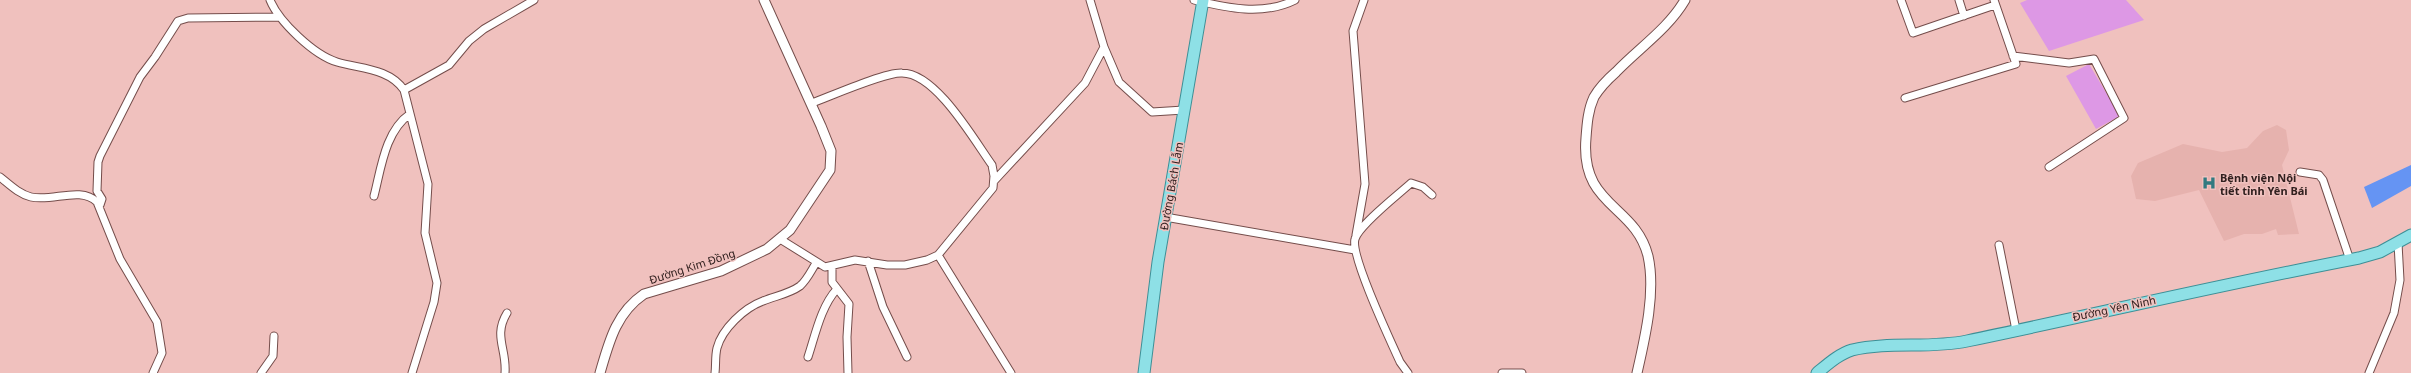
<svg xmlns="http://www.w3.org/2000/svg" width="2411" height="373" font-family="'Noto Sans',sans-serif">
<style>
.built{fill:#e6b2ae}
.green{fill:#dd98e5}
.water{fill:#6594f3}
.lines{fill:none;stroke-linecap:round;stroke-linejoin:round}
.minor-casing{stroke:#744d4b;stroke-width:9}
.tertiary-casing{stroke:#744d4b;stroke-width:11}
.primary-casing{stroke:#3d8f96;stroke-width:13}
.minor{stroke:#fff;stroke-width:7}
.tertiary{stroke:#fff;stroke-width:9}
.primary{stroke:#8ee0e6;stroke-width:11}
.labels{text-anchor:middle;dominant-baseline:central;stroke-width:3;stroke-linejoin:round;paint-order:stroke}
.poi-label{font-size:11px;font-weight:bold;fill:#31201f;stroke:#f0c1be;text-anchor:start}
.street-label{font-size:11px;fill:#31201f;stroke:#f0c1be}
</style>
<rect width="100%" height="100%" fill="#f0c1be"/>
<path class="built" d="M 2277,125 L 2286,130 L 2289,150 L 2282,165 L 2299,234 L 2278,235 L 2276,229 L 2262,234 L 2244,234 L 2224,241 L 2199,190 L 2155,201 L 2136,199 L 2131,176 L 2138,163 L 2183,144 L 2222,152 L 2247,148 L 2263,131 Z"/>
<path class="green" d="M 2027,0 L 2126,0 L 2144,20 L 2049,51 L 2020,3 Z
M 2089,64 L 2120,116 L 2096,129 L 2066,76 Z"/>
<path class="water" d="M 2411,165 L 2411,186 L 2372,208 L 2364,187 Z"/>
<g class="lines">
<defs>
<path id="minor" d="M 270,0 C 279,22 314,55 337,62 C 360,69 389,68 404,90 L 428,184 L 425,233 L 437,283 L 434,302 L 412,373
M 1090,0 L 1104,47 L 1119,82 L 1152,112 L 1184,110
M 1194,0 C 1227,8 1263,16 1295,0
M 1901,0 L 1913,33 L 1995,5
M 1959,0 L 1964,16
M 2013,56 L 2069,63 L 2094,59 L 2124,118 L 2049,167
M 404,90 L 449,65 L 469,41 L 484,29 L 534,0
M 1905,98 L 2016,64 L 1994,0
M 2300,172 L 2319,175 L 2323,180 L 2350,260
M 0,177 C 10,185 19,194 31,197 C 53,202 80,186 97,202 L 120,259 L 157,322 L 162,353 L 153,373
M 994,181 L 1085,83 L 1104,47
M 374,196 C 381,169 385,131 410,114
M 100,205 L 102,199 L 97,191 L 98,162 L 100,156 L 140,77 L 155,57 L 178,21 L 188,18 L 279,17
M 1165,217 L 1355,250
M 1356,235 L 1365,184 L 1353,31 L 1364,0
M 780,239 L 825,267 L 855,260 L 887,265 L 905,265 L 927,260 L 938,255 L 993,188 L 994,176 L 992,165 C 974,140 936,73 902,73 C 885,72 831,96 812,103
M 1999,245 L 2016,330
M 938,255 L 1011,373
M 868,261 L 883,307 L 907,357
M 832,267 L 832,282 L 849,304 L 847,337 L 848,373
M 808,357 C 815,336 821,306 837,289
M 261,373 L 273,356 L 274,336
M 505,373 C 507,349 493,336 507,313
M 715,373 C 716,365 715,356 717,348 C 722,329 744,308 763,301 C 775,296 789,294 800,286 C 807,280 811,271 816,263
M 1408,373 L 1400,362 C 1391,342 1350,255 1355,239 C 1359,225 1399,194 1411,183 L 1423,187 L 1432,195
M 1502,373 L 1522,373
M 2369,373 L 2394,313 L 2400,280 L 2398,243"/>
<path id="tertiary" d="M 600,373 C 609,342 616,313 644,294 L 721,271 L 767,249 L 790,230 L 830,170 L 831,151 L 821,126 L 764,0
M 1637,373 C 1645,338 1656,292 1648,256 C 1635,204 1580,207 1586,138 C 1587,124 1588,110 1594,97 C 1600,87 1608,79 1616,72 C 1639,48 1668,29 1685,0"/>
<path id="primary" d="M 1144,373 L 1158,262 L 1203,0
M 1817,373 C 1828,364 1839,354 1852,350 C 1890,341 1929,349 1967,341 C 2097,314 2228,283 2359,258 L 2380,252 L 2411,235"/>
</defs>
<use href="#minor" class="minor-casing"/>
<use href="#tertiary" class="tertiary-casing"/>
<use href="#primary" class="primary-casing"/>
<use href="#minor" class="minor"/>
<use href="#tertiary" class="tertiary"/>
<use href="#primary" class="primary"/>
</g>
<defs>
<symbol id="hospital-bare" viewBox="-9 -9 18 18"><path d="M-5-5h3v3.5h4V-5h3V5h-3V1.5h-4V5h-3Z" fill="#317a80" stroke="#f0c1be" stroke-width="2.5" paint-order="stroke"/></symbol>
</defs>
<g fill-rule="evenodd">
<use href="#hospital-bare" x="2199" y="173" width="20" height="20"/>
</g>
<g class="labels">
<g class="poi-label">
<text x="2220" y="177">Bệnh viện Nội<tspan x="2220" dy="13">tiết tỉnh Yên Bái</tspan></text>
</g>
<g class="street-label">
<text transform="translate(1171 186) rotate(-80)">Đường Bách Lẫm</text>
<text transform="translate(692 266) rotate(-18)">Đường Kim Đồng</text>
<text transform="translate(2114 308) rotate(-12)">Đường Yên Ninh</text>
</g>
</g>
</svg>
